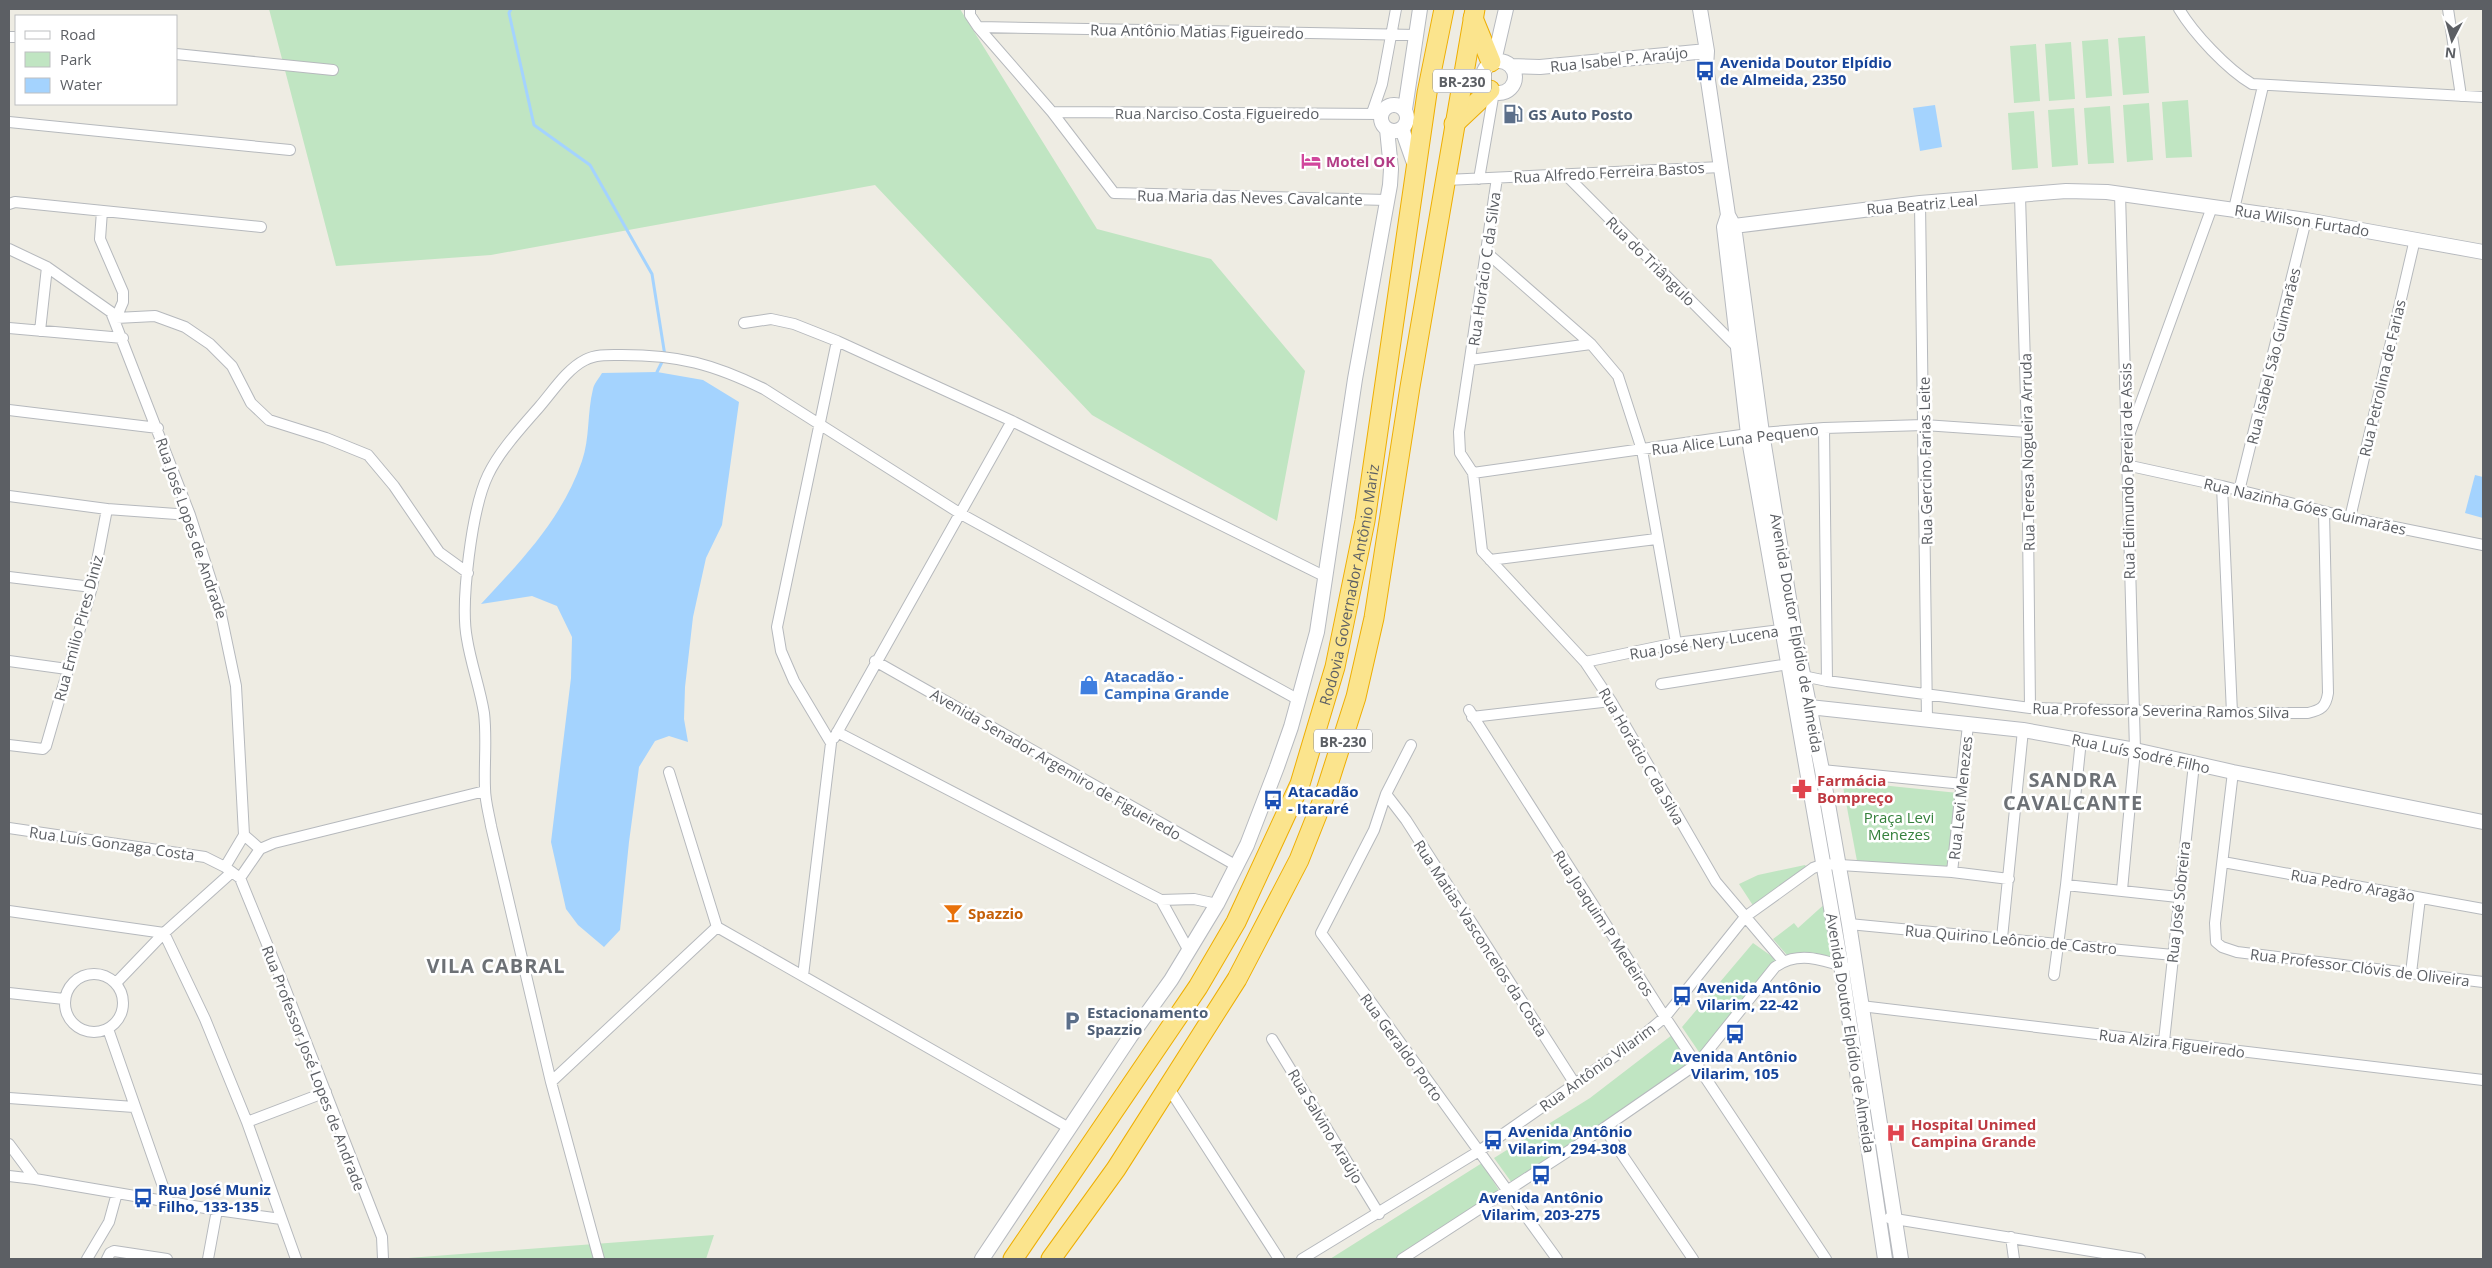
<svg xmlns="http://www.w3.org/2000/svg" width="2492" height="1268" font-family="'Open Sans',sans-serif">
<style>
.green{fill:#c0e5c2}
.water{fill:#a4d3fe}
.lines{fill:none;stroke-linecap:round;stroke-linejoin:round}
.stream{stroke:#a4d3fe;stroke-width:3}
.street-casing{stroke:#b6b9bd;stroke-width:12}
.secondary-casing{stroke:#b7babf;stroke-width:16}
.highway-casing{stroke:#eeae03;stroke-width:21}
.street{stroke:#fff;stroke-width:10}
.secondary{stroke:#fff;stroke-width:14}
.highway{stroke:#fbe48d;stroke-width:19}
.labels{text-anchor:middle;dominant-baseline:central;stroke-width:5;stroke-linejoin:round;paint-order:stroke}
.shield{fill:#fff;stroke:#8d8f92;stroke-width:1}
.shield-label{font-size:14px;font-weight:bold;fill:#5c5f64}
.street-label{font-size:15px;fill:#5c5f64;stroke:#fff}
.transit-label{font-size:15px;font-weight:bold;fill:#164399;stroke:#fff;text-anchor:start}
.service-label{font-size:15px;font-weight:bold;fill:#4e5e75;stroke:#fff;text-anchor:start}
.hotel-label{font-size:15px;font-weight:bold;fill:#b23c85;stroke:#fff;text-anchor:start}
.shop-label{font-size:15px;font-weight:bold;fill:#366cbe;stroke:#fff;text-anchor:start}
.health-label{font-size:15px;font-weight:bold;fill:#be3a42;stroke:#fff;text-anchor:start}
.park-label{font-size:15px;fill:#35813c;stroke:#fff}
.food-label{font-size:15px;font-weight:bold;fill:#c56008;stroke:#fff;text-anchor:start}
.district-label{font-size:20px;font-weight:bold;letter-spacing:1px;fill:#6d7176;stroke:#fff}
</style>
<rect width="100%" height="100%" fill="#eeece3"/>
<path class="green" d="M 269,9 L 960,9 L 1097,229 L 1211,259 L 1305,371 L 1277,521 L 1092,415 L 875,185 L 491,255 L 336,266 Z
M 2145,36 L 2149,93 L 2123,95 L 2118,38 Z
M 2108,39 L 2112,96 L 2086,98 L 2082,41 Z
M 2071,42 L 2075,99 L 2049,101 L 2045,44 Z
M 2036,44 L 2040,101 L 2014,103 L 2010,46 Z
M 2188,100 L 2192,157 L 2166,158 L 2162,102 Z
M 2149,103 L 2153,160 L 2127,162 L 2123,105 Z
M 2110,106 L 2114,163 L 2088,164 L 2084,108 Z
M 2074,108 L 2078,165 L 2052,167 L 2048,110 Z
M 2034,111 L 2038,168 L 2012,170 L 2008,113 Z
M 1842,781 L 1958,793 L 1949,868 L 1857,861 Z
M 1805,865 L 1808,869 L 1754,907 L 1739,884 L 1758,875 Z
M 1828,901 L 1839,962 L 1808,955 L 1787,955 L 1773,939 L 1794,923 L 1798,928 Z
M 1753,943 L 1777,960 L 1701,1055 L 1682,1027 Z
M 1672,1035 L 1690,1064 L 1512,1183 L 1494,1158 L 1590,1098 Z
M 1482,1163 L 1500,1192 L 1396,1259 L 1330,1259 Z
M 714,1235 L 706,1259 L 395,1259 Z"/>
<path class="water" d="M 1935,105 L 1942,147 L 1920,151 L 1913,108 Z
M 657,372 L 703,380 L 739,402 L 722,525 L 706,558 L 693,617 L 685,687 L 684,719 L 688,742 L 669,736 L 655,741 L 639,767 L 629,842 L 620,930 L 604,947 L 578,925 L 566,909 L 551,842 L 571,678 L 572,637 L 557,606 L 532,596 L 481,604 C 521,561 562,519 582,461 C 590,438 587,413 593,389 C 594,384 599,378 602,373 Z
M 2475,475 L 2483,477 L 2483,518 L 2465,513 Z"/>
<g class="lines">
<path class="stream" d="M 511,9 L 509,13 L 534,125 L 590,165 L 652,274 L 665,356 L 657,372"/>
<defs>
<path id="street" d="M 970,9 L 970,15 L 978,27 L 1052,112 L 1114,193 L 1387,200
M 2179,9 C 2194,34 2227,69 2252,84 L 2483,97
M 2448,9 L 2461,96
M 978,27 L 1416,35
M 9,37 L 16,37
M 176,54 L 333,70
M 1052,112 L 1381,114
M 1372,113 L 1382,84 L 1396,9
M 9,122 L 290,150
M 1566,175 L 1737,347
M 1497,178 L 1459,432 L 1460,453 L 1473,473 L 1482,551 L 1585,662 L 1611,701 L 1716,882 L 1783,961
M 1479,179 L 1494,92
M 1446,180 L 1721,167
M 2120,193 L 2135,750 L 2122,890
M 2020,196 L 2027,432 L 2030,708
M 1920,203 L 1927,719
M 9,204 L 15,202 L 261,227
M 2234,209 L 2263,86
M 102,211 L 100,239 L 123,292 L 123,302 L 116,318 L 155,316 L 185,327 L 210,344 L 232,366 L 251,403 L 269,420 L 326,438 L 368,455 L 394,486 L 439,552 L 468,573
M 9,249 L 47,267 L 111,312 L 190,515 L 219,605 L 236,686 L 244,835 L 225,867
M 1486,252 L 1591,344 L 1618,376 L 1642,450 L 1676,643
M 744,323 L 771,319 L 794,324 L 837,341 L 1012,421 L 1326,577
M 9,328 L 123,338
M 40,331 L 47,267
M 1470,360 L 1591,344
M 9,410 L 158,428
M 1824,428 L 1827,681
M 2128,438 L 2212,207
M 2126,465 L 2222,486 L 2350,518 L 2483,545
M 1473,473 L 1748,434 L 1824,428 L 1924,425 L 2027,432
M 2222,486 L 2232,713
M 2239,491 L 2306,220
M 9,496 L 107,509 L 190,515
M 2350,518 L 2415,239
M 1490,560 L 1656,539
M 9,577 L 92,587
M 9,661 L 67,669
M 875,661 L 1237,866
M 1585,662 L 1676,643 L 1788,629
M 1803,676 L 1827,681 L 2030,708 L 2232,713 L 2308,713 C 2321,710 2326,707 2328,693 L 2324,512
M 1661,684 L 1789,664
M 1469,710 L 1661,1011 L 1826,1259
M 1472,717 L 1611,701
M 837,732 L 1161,900 L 1194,899 L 1217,904
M 834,738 L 1012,421
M 9,745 L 43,749 L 46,746 L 92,587 L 107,509
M 1411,745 L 1386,794 L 1374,830 L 1321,933 L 1557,1259
M 1822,770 L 1963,784
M 2233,772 L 2215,923 L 2216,942 L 2222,947 L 2237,952 L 2483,982
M 1386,794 L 1406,820 L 1575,1084
M 9,828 L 205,857 L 225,867 L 240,878
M 244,835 L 260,849
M 2223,862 L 2483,909
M 1952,872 L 1968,725
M 240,878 L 285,988 L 382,1237 L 383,1259
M 240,878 L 260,849 L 274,843 L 485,791
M 2066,885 L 2178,897
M 1161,900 L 1189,951
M 9,911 L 164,933
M 1849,924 L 2173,955
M 717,927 L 1069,1128
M 164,933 L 205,1019 L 247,1122 L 296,1259
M 2002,938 L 2023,730
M 2411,973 L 2420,898
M65 1003a29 29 0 1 1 58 0a29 29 0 1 1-58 0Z
M 2054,975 L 2066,885 L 2081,740
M 803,976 L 831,743 L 794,681 L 781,651 L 777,627 L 837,341
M 116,983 L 164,933 L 232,872
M 9,993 L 64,999
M 1861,1006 L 2483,1080
M 108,1029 L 168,1201
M 1272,1039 L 1379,1214
M 2164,1041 L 2194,764
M 551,1082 L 717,927 L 669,772
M 1168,1087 L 1279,1259
M 9,1098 L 134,1107
M 247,1122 L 326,1092
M 1604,1128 L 1693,1259
M 9,1144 L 35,1179
M 9,1176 L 35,1179 L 217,1210 L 281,1219
M 1889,1218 L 2140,1259
M 2011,1237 L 2014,1259
M 87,1259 L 109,1222 L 117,1193
M 107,1259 L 110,1253 L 114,1251 L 167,1259
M 208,1259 L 217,1210
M 599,1259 L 551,1082 L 491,826 C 489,814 485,801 485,788 C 484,763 487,738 484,713 C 480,688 471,664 467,639 C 460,603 472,508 488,475 C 500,450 522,427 540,406 C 553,391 567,369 585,360 C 596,354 610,355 622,355 C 679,355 713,364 764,389 L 961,514 L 1299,700
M 1302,1259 L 1479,1151 L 1635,1042 L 1665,1017 L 1745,917 L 1813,868 L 1824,864 L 1952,872 L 2009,879
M 1402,1259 L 1604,1128 L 1698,1063 L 1775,967 C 1797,951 1821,959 1845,967"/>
<path id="secondary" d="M 1700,9 L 1707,51 L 1706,67 L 1728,215 L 1734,226 L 1762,433 L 1794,629 L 1822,770 L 1849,924 L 1901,1259
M1483 77a16 16 0 1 1 32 0a16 16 0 1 1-32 0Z
M 1494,61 L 1506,9
M 1511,66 L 1540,67 L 1707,51
M1381 118a13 13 0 1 1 26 0a13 13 0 1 1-26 0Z
M 1405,109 L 1420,9
M 1402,129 L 1415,166
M 1728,215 L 1724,227 L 1748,434 L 1841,965 L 1885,1259
M 1726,227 L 1920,203 L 2066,191 L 2107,192 L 2306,220 L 2483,252
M 1800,706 L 2023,730 L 2135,750 L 2233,772 L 2483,822
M 982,1259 L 1130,1037 L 1171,980 L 1217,904 L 1247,845 L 1277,767 L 1291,727 L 1317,632 L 1355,379 L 1390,185 L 1391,169 L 1387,129"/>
<g id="highway">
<path d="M 1473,18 L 1491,62"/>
<path d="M 1454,124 L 1490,90"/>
<path id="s1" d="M 1013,1259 L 1198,987 L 1236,922 L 1300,784 L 1335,667 L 1365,521 L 1427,93 L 1444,9"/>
<path d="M 1051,1259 L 1116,1169 L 1237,979 L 1299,860 L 1324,797 L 1356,697 L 1374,618 L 1410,387 L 1475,9"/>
</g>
</defs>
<use href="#street" class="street-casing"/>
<use href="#secondary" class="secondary-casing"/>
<use href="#highway" class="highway-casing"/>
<use href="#street" class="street"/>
<use href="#secondary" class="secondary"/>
<use href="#highway" class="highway"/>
</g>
<defs>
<symbol id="bus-bare" viewBox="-9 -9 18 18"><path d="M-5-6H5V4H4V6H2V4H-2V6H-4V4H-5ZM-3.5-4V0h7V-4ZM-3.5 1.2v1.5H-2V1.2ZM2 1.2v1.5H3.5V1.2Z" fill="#1a4fb4" stroke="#fff" stroke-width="2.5" paint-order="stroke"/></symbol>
<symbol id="fuel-bare" viewBox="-9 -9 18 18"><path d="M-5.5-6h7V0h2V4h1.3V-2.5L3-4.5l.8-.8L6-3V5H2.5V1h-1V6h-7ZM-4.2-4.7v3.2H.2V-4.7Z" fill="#5c6f8a" stroke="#fff" stroke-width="2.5" paint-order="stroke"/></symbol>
<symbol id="hotel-bare" viewBox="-9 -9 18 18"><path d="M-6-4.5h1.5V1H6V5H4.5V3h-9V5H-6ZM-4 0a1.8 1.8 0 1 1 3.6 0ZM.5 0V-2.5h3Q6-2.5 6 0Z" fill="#d1479c" stroke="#fff" stroke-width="2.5" paint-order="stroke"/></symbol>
<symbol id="shop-bare" viewBox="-9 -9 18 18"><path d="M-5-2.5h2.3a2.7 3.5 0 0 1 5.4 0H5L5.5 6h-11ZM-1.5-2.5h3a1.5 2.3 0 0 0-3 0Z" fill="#3f7fe0" stroke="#fff" stroke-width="2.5" paint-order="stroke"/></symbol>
<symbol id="pharmacy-bare" viewBox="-9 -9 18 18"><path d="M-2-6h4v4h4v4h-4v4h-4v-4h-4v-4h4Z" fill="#e0444e" stroke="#fff" stroke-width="2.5" paint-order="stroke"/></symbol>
<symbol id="bar-bare" viewBox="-9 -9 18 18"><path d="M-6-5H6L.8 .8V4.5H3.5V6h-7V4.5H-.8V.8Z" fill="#e8710a" stroke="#fff" stroke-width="2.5" paint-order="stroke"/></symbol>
<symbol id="parking-bare" viewBox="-9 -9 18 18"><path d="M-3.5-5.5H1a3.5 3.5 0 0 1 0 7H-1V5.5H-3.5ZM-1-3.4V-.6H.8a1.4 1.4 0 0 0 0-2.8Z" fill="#5c6f8a" stroke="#fff" stroke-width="2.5" paint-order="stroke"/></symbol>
<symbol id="hospital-bare" viewBox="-9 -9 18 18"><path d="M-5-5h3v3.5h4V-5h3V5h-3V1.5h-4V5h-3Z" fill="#e0444e" stroke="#fff" stroke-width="2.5" paint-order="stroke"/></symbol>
</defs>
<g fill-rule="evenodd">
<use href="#bus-bare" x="1691" y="57" width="28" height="28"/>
<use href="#fuel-bare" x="1499" y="100" width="28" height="28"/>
<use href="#hotel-bare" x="1297" y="147" width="28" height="28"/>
<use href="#shop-bare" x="1075" y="671" width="28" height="28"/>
<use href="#pharmacy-bare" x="1788" y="775" width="28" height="28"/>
<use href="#bus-bare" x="1259" y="786" width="28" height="28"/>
<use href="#bar-bare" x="939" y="899" width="28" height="28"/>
<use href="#bus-bare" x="1668" y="982" width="28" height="28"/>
<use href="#parking-bare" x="1058" y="1007" width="28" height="28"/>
<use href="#bus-bare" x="1721" y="1020" width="28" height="28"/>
<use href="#hospital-bare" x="1882" y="1119" width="28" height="28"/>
<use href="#bus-bare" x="1479" y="1126" width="28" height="28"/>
<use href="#bus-bare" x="1527" y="1161" width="28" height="28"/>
<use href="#bus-bare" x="129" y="1184" width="28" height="28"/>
</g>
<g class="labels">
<g class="shield">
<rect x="1433" y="69.5" width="58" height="23" rx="4"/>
<rect x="1314" y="729.5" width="58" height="23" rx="4"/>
</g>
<g class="shield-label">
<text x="1462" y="81">BR-230</text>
<text x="1343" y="741">BR-230</text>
</g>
<g class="street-label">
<text transform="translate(1197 31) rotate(1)">Rua Antônio Matias Figueiredo</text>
<text transform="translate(1619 59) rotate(-6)">Rua Isabel P. Araújo</text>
<text x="1217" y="113">Rua Narciso Costa Figueiredo</text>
<text transform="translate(1609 172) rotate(-3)">Rua Alfredo Ferreira Bastos</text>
<text transform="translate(1250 197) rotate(1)">Rua Maria das Neves Cavalcante</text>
<text transform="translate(1922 204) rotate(-5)">Rua Beatriz Leal</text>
<text transform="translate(2302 220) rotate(9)">Rua Wilson Furtado</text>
<text transform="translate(1651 261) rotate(45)">Rua do Triângulo</text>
<text transform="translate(1484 269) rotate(-82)">Rua Horácio C da Silva</text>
<text transform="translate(2273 356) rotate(-76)">Rua Isabel São Guimarães</text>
<text transform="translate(2382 378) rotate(-77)">Rua Petrolina de Farias</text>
<text transform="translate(1735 439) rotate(-7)">Rua Alice Luna Pequeno</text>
<text transform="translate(2027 452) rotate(-91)">Rua Teresa Nogueira Arruda</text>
<text transform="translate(1925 461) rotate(-91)">Rua Gercino Farias Leite</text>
<text transform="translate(2127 471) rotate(-91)">Rua Edimundo Pereira de Assis</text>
<text transform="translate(2305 506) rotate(13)">Rua Nazinha Góes Guimarães</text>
<text transform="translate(192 528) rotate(71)">Rua José Lopes de Andrade</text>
<text stroke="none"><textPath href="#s1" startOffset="762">Rodovia Governador Antônio Mariz</textPath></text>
<text transform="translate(78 628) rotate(-75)">Rua Emilio Pires Diniz</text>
<text transform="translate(1797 633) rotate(80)">Avenida Doutor Elpídio de Almeida</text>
<text transform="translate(1704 642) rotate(-9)">Rua José Nery Lucena</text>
<text transform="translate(2161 710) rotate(1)">Rua Professora Severina Ramos Silva</text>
<text transform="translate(2141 753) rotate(12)">Rua Luís Sodré Filho</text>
<text transform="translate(1642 756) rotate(60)">Rua Horácio C da Silva</text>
<text transform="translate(1056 764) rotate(30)">Avenida Senador Argemiro de Figueiredo</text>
<text transform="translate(1960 798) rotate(-84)">Rua Levi Menezes</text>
<text transform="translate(112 843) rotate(8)">Rua Luís Gonzaga Costa</text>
<text transform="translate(2353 885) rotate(10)">Rua Pedro Aragão</text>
<text transform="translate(2178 902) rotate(-84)">Rua José Sobreira</text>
<text transform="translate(1604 923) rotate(57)">Rua Joaquim P Medeiros</text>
<text transform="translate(1481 938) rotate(57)">Rua Matias Vasconcelos da Costa</text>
<text transform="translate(2011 939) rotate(5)">Rua Quirino Leôncio de Castro</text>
<text transform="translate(2360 967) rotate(7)">Rua Professor Clóvis de Oliveira</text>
<text transform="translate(1851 1033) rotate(81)">Avenida Doutor Elpídio de Almeida</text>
<text transform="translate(2172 1043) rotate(7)">Rua Alzira Figueiredo</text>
<text transform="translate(1402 1047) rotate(54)">Rua Geraldo Porto</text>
<text transform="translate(1597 1067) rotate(-36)">Rua Antônio Vilarim</text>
<text transform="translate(314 1068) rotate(69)">Rua Professor José Lopes de Andrade</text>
<text transform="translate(1326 1126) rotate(59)">Rua Salvino Araújo</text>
</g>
<g class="transit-label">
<text x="1720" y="62">Avenida Doutor Elpídio<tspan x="1720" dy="17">de Almeida, 2350</tspan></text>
<text x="1288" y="791">Atacadão<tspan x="1288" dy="17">- Itararé</tspan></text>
<text x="1697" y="987">Avenida Antônio<tspan x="1697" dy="17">Vilarim, 22-42</tspan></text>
<text x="1735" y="1056" text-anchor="middle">Avenida Antônio<tspan x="1735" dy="17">Vilarim, 105</tspan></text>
<text x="1508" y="1131">Avenida Antônio<tspan x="1508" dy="17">Vilarim, 294-308</tspan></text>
<text x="158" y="1189">Rua José Muniz<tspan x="158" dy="17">Filho, 133-135</tspan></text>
<text x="1541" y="1197" text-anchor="middle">Avenida Antônio<tspan x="1541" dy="17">Vilarim, 203-275</tspan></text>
</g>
<g class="service-label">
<text x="1528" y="114">GS Auto Posto</text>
<text x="1087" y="1012">Estacionamento<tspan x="1087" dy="17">Spazzio</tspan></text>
</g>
<g class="hotel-label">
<text x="1326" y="161">Motel OK</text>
</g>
<g class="shop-label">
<text x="1104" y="676">Atacadão -<tspan x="1104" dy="17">Campina Grande</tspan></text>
</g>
<g class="health-label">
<text x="1817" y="780">Farmácia<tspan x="1817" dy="17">Bompreço</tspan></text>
<text x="1911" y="1124">Hospital Unimed<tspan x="1911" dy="17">Campina Grande</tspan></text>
</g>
<g class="park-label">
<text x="1899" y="817">Praça Levi<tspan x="1899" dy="17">Menezes</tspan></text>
</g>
<g class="food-label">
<text x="968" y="913">Spazzio</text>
</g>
<g class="district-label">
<text x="2073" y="779">SANDRA<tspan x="2073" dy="23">CAVALCANTE</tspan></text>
<text x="496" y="965">VILA CABRAL</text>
</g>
</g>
<rect width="2492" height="1268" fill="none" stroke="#5c5f64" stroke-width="20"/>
<rect x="15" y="15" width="162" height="90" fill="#ffffff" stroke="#bebfc1"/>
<rect x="25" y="31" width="25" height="8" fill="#ffffff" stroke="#bebfc1"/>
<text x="60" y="40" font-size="15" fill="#5c5f64">Road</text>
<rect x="25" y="52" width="25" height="15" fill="#c0e5c2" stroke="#bebfc1"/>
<text x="60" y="65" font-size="15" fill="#5c5f64">Park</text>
<rect x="25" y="78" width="25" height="15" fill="#a4d3fe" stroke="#bebfc1"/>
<text x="60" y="90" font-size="15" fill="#5c5f64">Water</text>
<g transform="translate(2452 40) rotate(186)" stroke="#ffffff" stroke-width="4" paint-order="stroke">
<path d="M0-4L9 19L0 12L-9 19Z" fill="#5c5f64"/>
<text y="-8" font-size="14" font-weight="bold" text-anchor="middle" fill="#5c5f64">N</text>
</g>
</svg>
